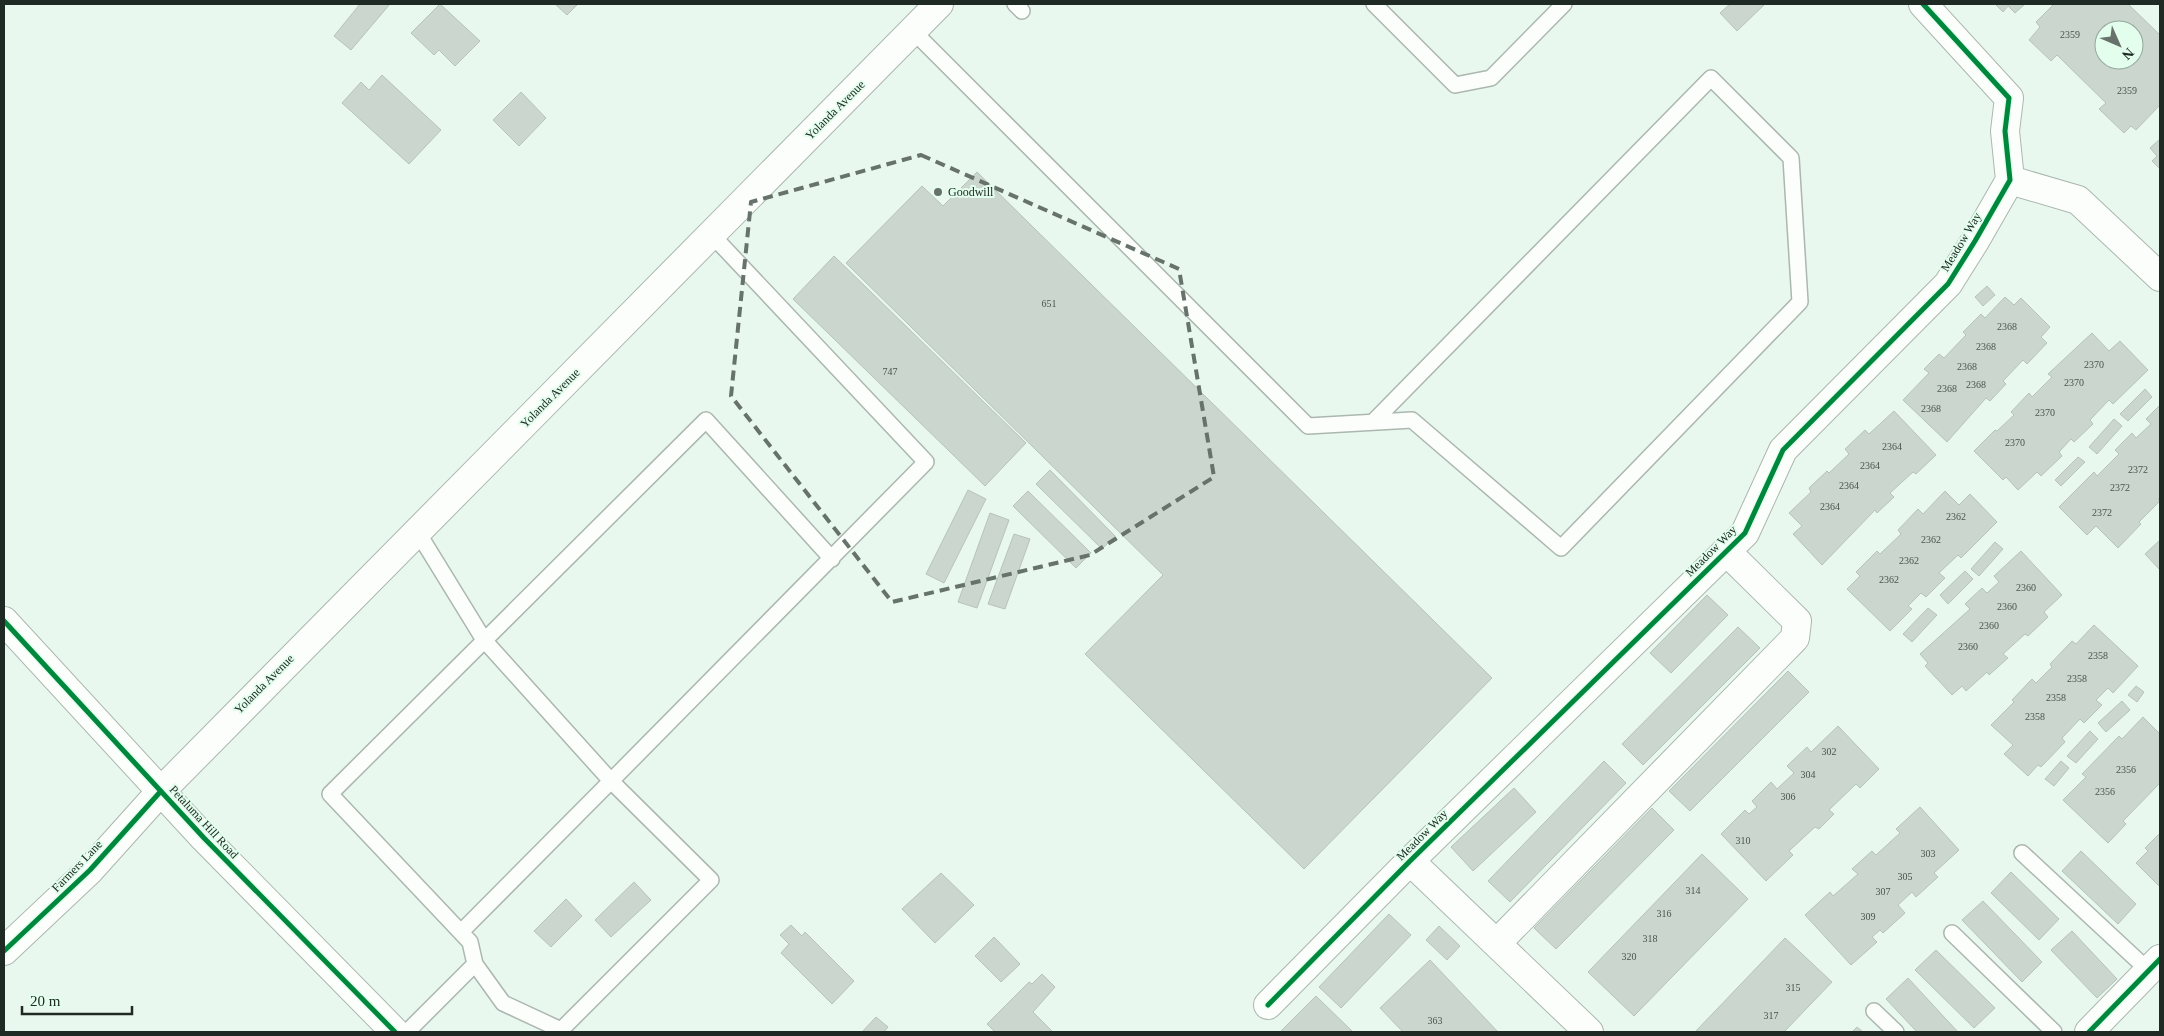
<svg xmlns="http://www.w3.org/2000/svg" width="2164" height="1036" font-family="Georgia,serif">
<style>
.building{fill:#cad6ce;stroke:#b6c2ba;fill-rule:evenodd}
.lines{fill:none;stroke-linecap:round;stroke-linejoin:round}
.lane-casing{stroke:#abb7af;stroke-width:18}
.street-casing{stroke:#abb7af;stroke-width:30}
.secondary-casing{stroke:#abb7af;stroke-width:30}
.lane{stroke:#fcfefc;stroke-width:15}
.street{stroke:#fcfefc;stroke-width:28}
.secondary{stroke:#fcfefc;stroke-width:28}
.cycleway-casing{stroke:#e3feed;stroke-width:8}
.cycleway{stroke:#00873e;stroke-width:5}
.marked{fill:none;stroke:#66726b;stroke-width:4;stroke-dasharray:10 6;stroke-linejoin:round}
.poi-dot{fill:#66726b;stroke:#e3feed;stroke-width:2}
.labels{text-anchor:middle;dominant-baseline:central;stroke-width:4;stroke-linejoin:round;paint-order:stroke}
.number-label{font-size:10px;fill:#4a554e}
.street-label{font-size:12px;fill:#202a24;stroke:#e3feed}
.poi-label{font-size:12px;fill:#202a24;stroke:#e3feed;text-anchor:start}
</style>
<rect width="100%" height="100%" fill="#e9f8ee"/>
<path class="building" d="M 360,4 L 390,4 L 351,50 L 334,36 Z
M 440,4 L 480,41 L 455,66 L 439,50 L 434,55 L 411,33 Z
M 555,4 L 578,4 L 567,15 Z
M 1730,4 L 1765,4 L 1737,31 L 1720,13 Z
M 1995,4 L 2025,4 L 2015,13 L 2008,6 L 2003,12 Z
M 2054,4 L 2128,4 L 2160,35 L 2160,105 L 2136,130 L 2131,126 L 2124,133 L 2099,109 L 2106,103 L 2057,55 L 2051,61 L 2029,40 L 2040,27 L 2036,22 ZM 2104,30 L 2134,30 L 2134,60 L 2104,60 Z
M 382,75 L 441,130 L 409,164 L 342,103 L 361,82 L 369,90 Z
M 521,92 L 546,118 L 519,146 L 493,120 Z
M 2160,139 L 2160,169 L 2152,161 L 2157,156 L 2150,148 Z
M 977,172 L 1492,678 L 1304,869 L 1085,654 L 1163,575 L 846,263 L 922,186 L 943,206 Z
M 834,256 L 1026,443 L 985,486 L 793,299 Z
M 1987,286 L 1995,295 L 1983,306 L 1975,297 Z
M 2005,297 L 2014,305 L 2021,298 L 2050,327 L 2041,337 L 2047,343 L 2027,364 L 2023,360 L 2003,381 L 2006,384 L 1990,401 L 1986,398 L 1947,442 L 1903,400 L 1929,373 L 1924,369 L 1939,354 L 1944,358 L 1966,335 L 1963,332 L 1981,314 L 1985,318 Z
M 2092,333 L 2109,351 L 2120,341 L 2148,370 L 2113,404 L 2109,400 L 2090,420 L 2093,424 L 2074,442 L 2071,439 L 2059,452 L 2062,456 L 2041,476 L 2037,472 L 2018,490 L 2006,477 L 2003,480 L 1974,451 L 1995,430 L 1997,431 L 2014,415 L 2011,412 L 2029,393 L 2032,397 L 2052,377 L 2048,374 Z
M 2145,389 L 2152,397 L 2128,421 L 2120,414 Z
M 2160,405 L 2160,497 L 2158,499 L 2160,501 L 2139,522 L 2141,524 L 2118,548 L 2096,526 L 2087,535 L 2059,507 L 2094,472 L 2097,476 L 2119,454 L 2115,450 L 2132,433 L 2136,438 L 2151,424 L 2146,419 Z
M 1894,411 L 1936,455 L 1916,474 L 1913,472 L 1890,493 L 1894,497 L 1877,513 L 1875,510 L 1822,565 L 1793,534 L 1802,526 L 1789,513 L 1811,492 L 1809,488 L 1827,471 L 1829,473 L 1849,454 L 1845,449 L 1865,430 L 1869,434 Z
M 2114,419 L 2122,426 L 2097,454 L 2089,447 Z
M 2078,457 L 2085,462 L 2061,486 L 2055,480 Z
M 1050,470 L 1115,536 L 1102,549 L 1036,484 Z
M 968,490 L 986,499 L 944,583 L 926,574 Z
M 1028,491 L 1091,553 L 1076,568 L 1013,506 Z
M 1945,491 L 1959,505 L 1970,494 L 1997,522 L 1961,558 L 1958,555 L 1939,573 L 1945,578 L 1926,597 L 1921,593 L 1908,606 L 1912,609 L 1890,631 L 1847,589 L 1860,576 L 1856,572 L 1877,551 L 1880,554 L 1901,534 L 1898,530 L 1918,509 L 1923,514 Z
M 990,513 L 1009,520 L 977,608 L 958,602 Z
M 1014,534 L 1030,539 L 1005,609 L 988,604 Z
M 2160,540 L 2160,570 L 2145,554 Z
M 1995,542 L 2003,549 L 1979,576 L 1971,569 Z
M 2021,551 L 2062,595 L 2044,612 L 2048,617 L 2028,636 L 2025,634 L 2003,654 L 2008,658 L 1989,675 L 1987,672 L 1966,691 L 1962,686 L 1952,695 L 1925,666 L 1928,663 L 1920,654 L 1970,609 L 1965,604 L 1982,588 L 1987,593 L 1999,582 L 1994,576 Z
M 1965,571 L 1973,579 L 1948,604 L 1940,595 Z
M 1707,595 L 1728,615 L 1671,673 L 1650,653 Z
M 1928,608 L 1937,615 L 1912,642 L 1903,634 Z
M 2094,625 L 2138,666 L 2113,693 L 2108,688 L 2096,700 L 2102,705 L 2084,723 L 2080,719 L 2062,738 L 2065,742 L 2041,767 L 2038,765 L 2028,776 L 2004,754 L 2013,745 L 1991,725 L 2014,702 L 2012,700 L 2032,679 L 2036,683 L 2052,667 L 2050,664 L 2072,641 L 2076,644 Z
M 1738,627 L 1760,648 L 1643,765 L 1622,744 Z
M 1788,671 L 1809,692 L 1690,811 L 1669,791 Z
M 2136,686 L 2144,692 L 2137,702 L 2128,695 Z
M 2122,701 L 2130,710 L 2106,732 L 2098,723 Z
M 2143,717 L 2160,734 L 2160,783 L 2123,821 L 2126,824 L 2108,843 L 2063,800 L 2086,777 L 2082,774 L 2119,736 L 2122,739 Z
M 1838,726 L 1879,769 L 1860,788 L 1856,784 L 1829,810 L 1834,814 L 1819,829 L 1815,827 L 1789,851 L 1793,855 L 1766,881 L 1721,834 L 1745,810 L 1749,814 L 1757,807 L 1752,801 L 1771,782 L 1777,789 L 1794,773 L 1787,766 L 1807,747 L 1811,752 Z
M 2090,731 L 2098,739 L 2076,763 L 2067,756 Z
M 1604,761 L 1626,783 L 1510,902 L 1488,881 Z
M 2061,761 L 2069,768 L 2054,786 L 2045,779 Z
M 1514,788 L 1536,812 L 1473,871 L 1451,847 Z
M 1920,807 L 1959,850 L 1934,873 L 1938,877 L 1916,897 L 1912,892 L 1898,905 L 1905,913 L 1883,933 L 1880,930 L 1872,937 L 1877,942 L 1851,965 L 1805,915 L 1830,892 L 1833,896 L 1858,874 L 1852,869 L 1872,851 L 1876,855 L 1900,833 L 1896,829 Z
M 1652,808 L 1674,830 L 1556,949 L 1534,928 Z
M 2160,833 L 2160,887 L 2136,863 L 2148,851 L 2145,848 Z
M 2081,851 L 2136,904 L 2118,924 L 2062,871 Z
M 1702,854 L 1748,899 L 1634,1016 L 1588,972 Z
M 2011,872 L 2059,919 L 2039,940 L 1991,893 Z
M 941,873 L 974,905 L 935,943 L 902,909 Z
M 634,882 L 651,900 L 611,937 L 595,920 Z
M 566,899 L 582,916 L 551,947 L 534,931 Z
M 1983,901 L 2042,962 L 2022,982 L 1962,920 Z
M 1389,914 L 1411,935 L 1341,1008 L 1319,987 Z
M 791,925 L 802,936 L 805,932 L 854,981 L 832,1004 L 781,953 L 789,944 L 780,935 Z
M 1439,926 L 1460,946 L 1447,960 L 1426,940 Z
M 2072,931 L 2117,979 L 2097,998 L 2051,950 Z
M 994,937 L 1020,964 L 1001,982 L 975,956 Z
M 1785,938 L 1832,982 L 1784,1032 L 1695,1032 Z
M 1936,950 L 1995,1008 L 1974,1028 L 1915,970 Z
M 1430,960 L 1498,1032 L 1403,1032 L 1380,1008 Z
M 1042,974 L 1055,987 L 1033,1012 L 1053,1032 L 995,1032 L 987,1024 L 1029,982 L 1032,984 Z
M 1908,978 L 1958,1032 L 1917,1032 L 1886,999 Z
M 1316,996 L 1353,1032 L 1280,1032 Z
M 876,1017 L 888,1027 L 884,1032 L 862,1032 Z
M 1857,1027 L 1863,1032 L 1852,1032 Z"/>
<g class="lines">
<defs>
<path id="lane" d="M 1015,4 L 1022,11
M 1374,4 L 1455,85 L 1491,78 L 1564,4
M 913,31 L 1308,426 L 1412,420 L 1561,548 L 1800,302 L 1791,158 L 1711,78 L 1373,422
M 417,531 L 484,640 L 611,781 L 926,462 L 712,235
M 2022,853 L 2149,971
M 461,932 L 611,781 L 711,880 L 561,1030 L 503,1003 L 475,964 L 470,942 L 330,794 L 706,420 L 832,559
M 1952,933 L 2054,1032
M 1874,1011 L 1896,1032
M 407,1032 L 475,964"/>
<path id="street" d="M 2010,180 L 2078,200 L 2160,277
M 1410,861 L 1589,1032
M 1497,943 L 1795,638 L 1797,621 L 1726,551
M 4,951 L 90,870 L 161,791
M 1268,1005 L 1410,861 L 1745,533 L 1783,450 L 1948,284 L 1975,241 L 2010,180 L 2005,131 L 2009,98 L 1923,4
M 2089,1032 L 2160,959"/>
<path id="secondary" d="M 4,621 L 204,838 L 395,1032
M 161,791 L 939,4"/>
</defs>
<use href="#lane" class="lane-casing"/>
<use href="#street" class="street-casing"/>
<use href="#secondary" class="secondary-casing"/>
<use href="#lane" class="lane"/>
<use href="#street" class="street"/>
<use href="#secondary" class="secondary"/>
<defs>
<path id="cycleway" d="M 4,621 L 204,838 L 395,1032
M 4,951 L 90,870 L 161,791
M 1268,1005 L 1410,861 L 1745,533 L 1783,450 L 1948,284 L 1975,241 L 2010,180 L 2005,131 L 2009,98 L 1923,4
M 2089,1032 L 2160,959"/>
</defs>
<use href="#cycleway" class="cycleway-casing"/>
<use href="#cycleway" class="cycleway"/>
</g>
<path class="marked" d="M 921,155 L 1179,269 L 1214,477 L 1090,555 L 892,602 L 731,396 L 751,202 Z"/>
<circle class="poi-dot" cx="938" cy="192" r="5"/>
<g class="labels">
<g class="number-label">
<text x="2070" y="34">2359</text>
<text x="2127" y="90">2359</text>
<text x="1049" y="303">651</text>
<text x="2007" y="326">2368</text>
<text x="1986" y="346">2368</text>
<text x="2094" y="364">2370</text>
<text x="1967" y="366">2368</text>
<text x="890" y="371">747</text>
<text x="2074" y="382">2370</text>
<text x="1976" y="384">2368</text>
<text x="1947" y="388">2368</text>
<text x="1931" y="408">2368</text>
<text x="2045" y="412">2370</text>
<text x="2015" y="442">2370</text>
<text x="1892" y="446">2364</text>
<text x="1870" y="465">2364</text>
<text x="2138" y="469">2372</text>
<text x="1849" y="485">2364</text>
<text x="2120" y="487">2372</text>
<text x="1830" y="506">2364</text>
<text x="2102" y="512">2372</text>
<text x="1956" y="516">2362</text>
<text x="1931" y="539">2362</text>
<text x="1909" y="560">2362</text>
<text x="1889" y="579">2362</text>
<text x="2026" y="587">2360</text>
<text x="2007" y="606">2360</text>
<text x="1989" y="625">2360</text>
<text x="1968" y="646">2360</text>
<text x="2098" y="655">2358</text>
<text x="2077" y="678">2358</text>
<text x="2056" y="697">2358</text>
<text x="2035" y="716">2358</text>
<text x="1829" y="751">302</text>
<text x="2126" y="769">2356</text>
<text x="1808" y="774">304</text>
<text x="2105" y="791">2356</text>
<text x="1788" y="796">306</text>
<text x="1743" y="840">310</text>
<text x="1928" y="853">303</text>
<text x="1905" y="876">305</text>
<text x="1693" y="890">314</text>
<text x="1883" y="891">307</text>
<text x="1664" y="913">316</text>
<text x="1868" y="916">309</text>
<text x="1650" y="938">318</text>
<text x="1629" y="956">320</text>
<text x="1793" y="987">315</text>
<text x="1771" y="1015">317</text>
<text x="1435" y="1020">363</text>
</g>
<g class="street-label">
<text transform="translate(835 110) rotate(-45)">Yolanda Avenue</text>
<text transform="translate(1961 242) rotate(-59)">Meadow Way</text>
<text transform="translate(550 398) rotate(-45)">Yolanda Avenue</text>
<text transform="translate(1711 551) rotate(-45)">Meadow Way</text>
<text transform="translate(264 684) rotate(-45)">Yolanda Avenue</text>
<text transform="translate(204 822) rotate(47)">Petaluma Hill Road</text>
<text transform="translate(1422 835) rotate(-45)">Meadow Way</text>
<text transform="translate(77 866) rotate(-46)">Farmers Lane</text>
</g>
<g class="poi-label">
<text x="948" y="192">Goodwill</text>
</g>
</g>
<rect width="2164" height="1036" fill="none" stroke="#202a24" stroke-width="10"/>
<g transform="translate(2119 45) rotate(135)"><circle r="24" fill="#e3feed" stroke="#95a99d"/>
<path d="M0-4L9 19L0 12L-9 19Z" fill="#66726b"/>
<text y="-8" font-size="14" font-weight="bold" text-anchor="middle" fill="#202a24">N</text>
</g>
<path d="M22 1006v8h110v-8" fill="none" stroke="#202a24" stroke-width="2.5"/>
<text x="30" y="1006" font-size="15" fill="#202a24" stroke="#e3feed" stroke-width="4" paint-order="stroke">20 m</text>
</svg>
